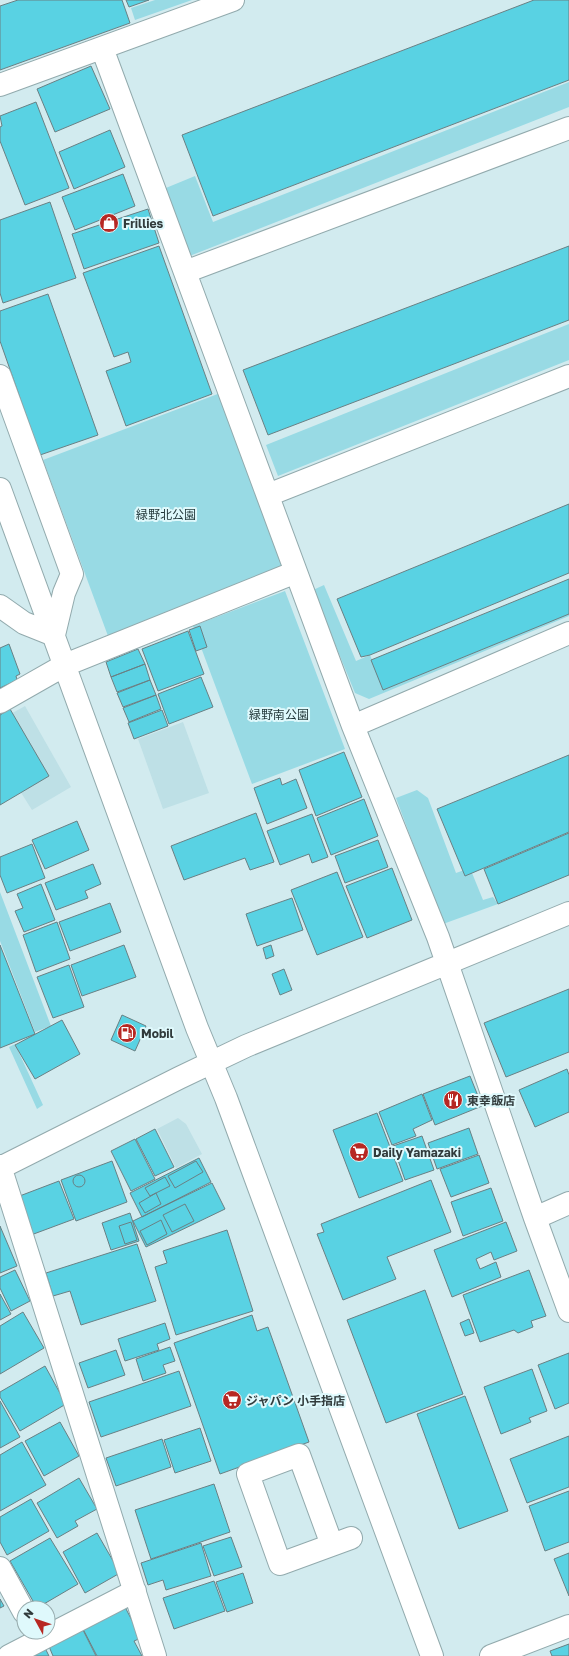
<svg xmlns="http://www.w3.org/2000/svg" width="569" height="1656" font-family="'Golos Text','Noto Sans JP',sans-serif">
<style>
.built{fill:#bee0e6}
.green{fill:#98dae4}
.building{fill:#59d2e3;stroke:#698084}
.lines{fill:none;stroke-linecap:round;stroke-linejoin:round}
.minor-casing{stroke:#92aaad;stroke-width:24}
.minor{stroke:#fff;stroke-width:22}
.labels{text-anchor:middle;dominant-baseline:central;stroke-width:4;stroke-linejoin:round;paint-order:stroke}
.poi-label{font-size:12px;font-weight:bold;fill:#313b3c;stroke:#dff9fc;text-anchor:start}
.park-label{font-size:12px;fill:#1f3437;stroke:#dff9fc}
</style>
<rect width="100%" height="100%" fill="#d2ebef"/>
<path class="built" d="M 25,706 L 71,787 L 32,810 L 20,791 L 0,720 Z
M 183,722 L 209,793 L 163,809 L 138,739 Z
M 178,1118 L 186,1124 L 202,1154 L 176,1168 L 157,1129 Z"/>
<path class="green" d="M 155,0 L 192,0 L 135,20 L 131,8 Z
M 569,82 L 569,107 L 187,257 L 161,190 L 195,176 L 213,222 Z
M 569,324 L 569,360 L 278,476 L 266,445 Z
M 223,392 L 289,568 L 108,636 L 43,460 Z
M 324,585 L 356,661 L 370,655 L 382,683 L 569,611 L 569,616 L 369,699 L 355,693 L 313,590 Z
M 285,591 L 345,749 L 252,784 L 193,626 Z
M 417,790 L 428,798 L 456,873 L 470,868 L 483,900 L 493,897 L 498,904 L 443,924 L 396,798 Z
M 0,892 L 51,1026 L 35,1032 L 0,941 Z
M 15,1044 L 43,1105 L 37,1109 L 9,1047 Z"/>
<path class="building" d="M 18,0 L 122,0 L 130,23 L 0,70 L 0,6 Z
M 126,0 L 149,0 L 129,7 Z
M 534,0 L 569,0 L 569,80 L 213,216 L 182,135 Z
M 91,66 L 110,109 L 55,132 L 37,89 Z
M 36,102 L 69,188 L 25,205 L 0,141 L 0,127 L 2,126 L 0,116 Z
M 110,130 L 125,167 L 74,189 L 59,152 Z
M 123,174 L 135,206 L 75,230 L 62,197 Z
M 50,202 L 76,278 L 3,303 L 0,293 L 0,220 Z
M 148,209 L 159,243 L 84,269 L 72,234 Z
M 159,246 L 212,394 L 126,426 L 106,371 L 131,362 L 128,352 L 114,357 L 83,273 Z
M 569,246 L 569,320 L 268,435 L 243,370 Z
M 48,294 L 98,435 L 40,455 L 0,341 L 0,311 Z
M 569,504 L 569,573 L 370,655 L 361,657 L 337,599 Z
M 569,579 L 569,614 L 383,690 L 371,660 Z
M 200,626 L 207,647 L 196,651 L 189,630 Z
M 188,631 L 204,674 L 158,691 L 142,649 Z
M 9,644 L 20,674 L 16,676 L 17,680 L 0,688 L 0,648 Z
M 138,649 L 145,664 L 111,677 L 106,662 Z
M 145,664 L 150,680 L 117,692 L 111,677 Z
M 201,677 L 213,707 L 169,724 L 158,694 Z
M 150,680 L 156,695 L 123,707 L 117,693 Z
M 156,695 L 161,709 L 129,722 L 123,708 Z
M 10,709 L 49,776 L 0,805 L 0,715 Z
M 162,710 L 168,726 L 134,739 L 128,723 Z
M 344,752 L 362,797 L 316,816 L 299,770 Z
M 569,755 L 569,832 L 465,876 L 437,809 Z
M 280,778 L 282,785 L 296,779 L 307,808 L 267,824 L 254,788 Z
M 364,799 L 378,836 L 331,855 L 317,818 Z
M 256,813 L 274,862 L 250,870 L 245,858 L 184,880 L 171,846 Z
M 312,814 L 328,857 L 312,863 L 309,854 L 280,865 L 267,831 Z
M 77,821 L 89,850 L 45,869 L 32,840 Z
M 569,833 L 569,875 L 498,904 L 484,869 Z
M 378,840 L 388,867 L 345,883 L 335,856 Z
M 32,844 L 45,878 L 7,893 L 0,875 L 0,857 Z
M 93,864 L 101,884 L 85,891 L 88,898 L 56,910 L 45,883 Z
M 392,868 L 412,920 L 367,938 L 346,886 Z
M 337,872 L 363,937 L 317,955 L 291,890 Z
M 41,884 L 55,920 L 24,932 L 15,911 L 23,908 L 17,894 Z
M 292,898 L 303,930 L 257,946 L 246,914 Z
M 110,903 L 121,932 L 70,951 L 59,922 Z
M 57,922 L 70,959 L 36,972 L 23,935 Z
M 0,945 L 35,1034 L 0,1048 Z
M 124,945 L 136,977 L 82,996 L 71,965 Z
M 271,945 L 274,956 L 266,959 L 263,948 Z
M 69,965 L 84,1007 L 53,1018 L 37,977 Z
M 284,969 L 292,990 L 280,995 L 272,974 Z
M 569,989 L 569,1052 L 506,1077 L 484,1023 Z
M 122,1015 L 146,1026 L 135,1051 L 111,1040 Z
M 62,1020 L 80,1054 L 35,1079 L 15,1045 Z
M 567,1069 L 569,1075 L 569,1112 L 535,1127 L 519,1090 Z
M 470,1076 L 482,1106 L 435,1125 L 423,1094 Z
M 422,1094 L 432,1120 L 413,1129 L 416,1136 L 392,1145 L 379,1112 Z
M 377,1113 L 403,1181 L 359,1198 L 333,1130 Z
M 469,1128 L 478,1154 L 437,1169 L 428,1143 Z
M 155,1129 L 174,1167 L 155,1176 L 136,1139 Z
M 422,1136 L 434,1170 L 405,1180 L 393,1146 Z
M 135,1139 L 155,1179 L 131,1191 L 111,1151 Z
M 479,1155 L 489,1183 L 451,1197 L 440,1169 Z
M 199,1158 L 211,1182 L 142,1217 L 130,1193 Z
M 112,1161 L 127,1202 L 76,1221 L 61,1180 Z
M 196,1161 L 203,1172 L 175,1188 L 168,1176 Z
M73 1181a6 6 0 1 1 12 0a6 6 0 1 1-12 0Z
M 165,1177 L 170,1186 L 150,1196 L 145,1188 Z
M 431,1180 L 451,1232 L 387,1257 L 396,1279 L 343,1300 L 317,1234 L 324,1232 L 321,1224 Z
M 59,1181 L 74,1219 L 31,1235 L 17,1197 Z
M 212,1183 L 225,1209 L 146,1247 L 133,1221 Z
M 491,1188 L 503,1221 L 463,1236 L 451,1202 Z
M 156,1193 L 161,1204 L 145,1213 L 139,1203 Z
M 185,1204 L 194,1221 L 172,1232 L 163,1215 Z
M 130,1213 L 139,1241 L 111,1250 L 102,1223 Z
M 161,1220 L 167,1234 L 147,1245 L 140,1231 Z
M 131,1222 L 137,1240 L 125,1244 L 119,1226 Z
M 506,1222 L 517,1251 L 494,1260 L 491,1252 L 476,1259 L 480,1269 L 496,1262 L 501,1277 L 452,1297 L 434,1250 Z
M 0,1226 L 17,1266 L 0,1273 Z
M 227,1230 L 253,1311 L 176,1335 L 155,1267 L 167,1263 L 163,1251 Z
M 137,1244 L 156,1301 L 81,1325 L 70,1291 L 53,1296 L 46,1273 Z
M 15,1270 L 30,1301 L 11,1311 L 0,1288 L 0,1277 Z
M 529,1270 L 546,1316 L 531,1321 L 533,1327 L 518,1333 L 514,1330 L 480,1342 L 463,1295 Z
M 425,1290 L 463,1394 L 386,1423 L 347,1320 Z
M 0,1294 L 11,1314 L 0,1320 Z
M 23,1312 L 44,1348 L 0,1374 L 0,1326 Z
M 252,1315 L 257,1331 L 268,1327 L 309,1442 L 220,1474 L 174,1343 Z
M 469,1319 L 474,1333 L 465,1336 L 460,1323 Z
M 165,1323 L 170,1339 L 157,1344 L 159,1350 L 125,1361 L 118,1339 Z
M 170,1347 L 175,1361 L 163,1365 L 166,1373 L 143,1381 L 136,1359 Z
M 116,1350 L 125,1375 L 88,1388 L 79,1363 Z
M 569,1353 L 569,1403 L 555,1409 L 538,1365 Z
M 45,1366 L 66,1404 L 20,1431 L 0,1397 L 0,1392 Z
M 532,1369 L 547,1411 L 529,1418 L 531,1422 L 501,1434 L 484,1387 Z
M 179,1371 L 191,1406 L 101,1437 L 89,1402 Z
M 465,1396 L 508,1511 L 459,1529 L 417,1414 Z
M 0,1401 L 20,1437 L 0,1448 Z
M 60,1422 L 79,1456 L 44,1476 L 25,1441 Z
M 200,1428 L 211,1461 L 175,1473 L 164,1440 Z
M 569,1436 L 569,1487 L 527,1503 L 510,1459 Z
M 162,1439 L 171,1467 L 116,1486 L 106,1458 Z
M 22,1442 L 46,1485 L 0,1511 L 0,1455 Z
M 79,1478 L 97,1509 L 75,1521 L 78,1526 L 57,1538 L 37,1503 Z
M 214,1484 L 230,1532 L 151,1559 L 135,1510 Z
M 569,1491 L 569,1542 L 545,1551 L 529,1506 Z
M 31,1499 L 49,1531 L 7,1555 L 0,1542 L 0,1517 Z
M 97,1533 L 120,1573 L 85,1593 L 63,1552 Z
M 231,1537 L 242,1567 L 214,1576 L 203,1546 Z
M 50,1538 L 78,1584 L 37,1608 L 10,1561 Z
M 201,1543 L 211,1576 L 166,1590 L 163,1580 L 148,1585 L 141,1563 Z
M 569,1553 L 569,1596 L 554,1559 Z
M 243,1573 L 253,1603 L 227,1612 L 216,1582 Z
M 214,1581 L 225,1611 L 174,1629 L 163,1598 Z
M 0,1599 L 4,1606 L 0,1608 Z
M 125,1607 L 141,1638 L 134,1641 L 142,1656 L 97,1656 L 83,1629 Z
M 82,1628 L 96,1656 L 53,1656 L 48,1644 Z
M 569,1644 L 569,1656 L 552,1656 L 550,1651 Z
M 45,1648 L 49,1656 L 29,1656 Z"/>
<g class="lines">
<defs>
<path id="minor" d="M 102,48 L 353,726 L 438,937 L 535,1218 L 569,1311
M 0,85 L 233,0
M 185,272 L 569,128
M 0,376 L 72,574 L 64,593 L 54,635 L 24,623 L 0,606
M 0,489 L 197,1028 L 226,1098 L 432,1656
M 268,495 L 569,376
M 0,702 L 65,665 L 296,572
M 353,726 L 569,633
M 0,1166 L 155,1656
M 0,1168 L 179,1078 L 246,1046 L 569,913
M 535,1218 L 569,1203
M 332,1545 L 299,1455 L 248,1474 L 280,1564 L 351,1538
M 0,1568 L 24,1612
M 9,1656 L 135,1591
M 491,1656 L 569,1626"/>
</defs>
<use href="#minor" class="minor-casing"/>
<use href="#minor" class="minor"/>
</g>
<defs>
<symbol id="shop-disc" viewBox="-11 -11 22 22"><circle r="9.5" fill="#b72823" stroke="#dff9fc"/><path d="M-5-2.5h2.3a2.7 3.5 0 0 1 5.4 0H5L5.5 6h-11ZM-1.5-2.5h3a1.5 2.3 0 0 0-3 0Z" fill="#fff"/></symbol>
<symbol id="fuel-disc" viewBox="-11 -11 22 22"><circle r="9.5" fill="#b72823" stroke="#dff9fc"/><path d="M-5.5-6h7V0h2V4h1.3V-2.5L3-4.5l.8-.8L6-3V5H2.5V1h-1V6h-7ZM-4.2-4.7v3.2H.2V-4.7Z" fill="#fff"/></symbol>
<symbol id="restaurant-disc" viewBox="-11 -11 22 22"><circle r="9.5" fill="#b72823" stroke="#dff9fc"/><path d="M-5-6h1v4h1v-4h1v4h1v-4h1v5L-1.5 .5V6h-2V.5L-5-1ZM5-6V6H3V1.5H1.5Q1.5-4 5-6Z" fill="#fff"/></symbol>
<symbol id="supermarket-disc" viewBox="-11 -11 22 22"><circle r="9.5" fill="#b72823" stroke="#dff9fc"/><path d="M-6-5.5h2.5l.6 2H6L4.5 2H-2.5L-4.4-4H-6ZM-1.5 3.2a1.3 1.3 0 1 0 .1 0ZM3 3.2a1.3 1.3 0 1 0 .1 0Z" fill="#fff"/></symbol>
</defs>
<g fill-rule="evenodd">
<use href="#shop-disc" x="98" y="212" width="22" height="22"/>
<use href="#fuel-disc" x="116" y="1022" width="22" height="22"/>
<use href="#restaurant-disc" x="442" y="1089" width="22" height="22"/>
<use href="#supermarket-disc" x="348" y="1141" width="22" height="22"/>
<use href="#supermarket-disc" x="221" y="1389" width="22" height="22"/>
</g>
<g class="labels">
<g class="poi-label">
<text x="123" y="223">Frillies</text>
<text x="141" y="1033">Mobil</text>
<text x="467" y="1100">東幸飯店</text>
<text x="373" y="1152">Daily Yamazaki</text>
<text x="246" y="1400">ジャパン 小手指店</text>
</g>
<g class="park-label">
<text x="166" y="514">緑野北公園</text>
<text x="279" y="714">緑野南公園</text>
</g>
</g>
<g transform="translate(36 1620) rotate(310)"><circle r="19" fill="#dff9fc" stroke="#99adaf"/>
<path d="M0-3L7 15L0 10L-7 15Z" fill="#b72823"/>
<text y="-6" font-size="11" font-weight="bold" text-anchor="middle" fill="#313b3c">N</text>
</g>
</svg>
